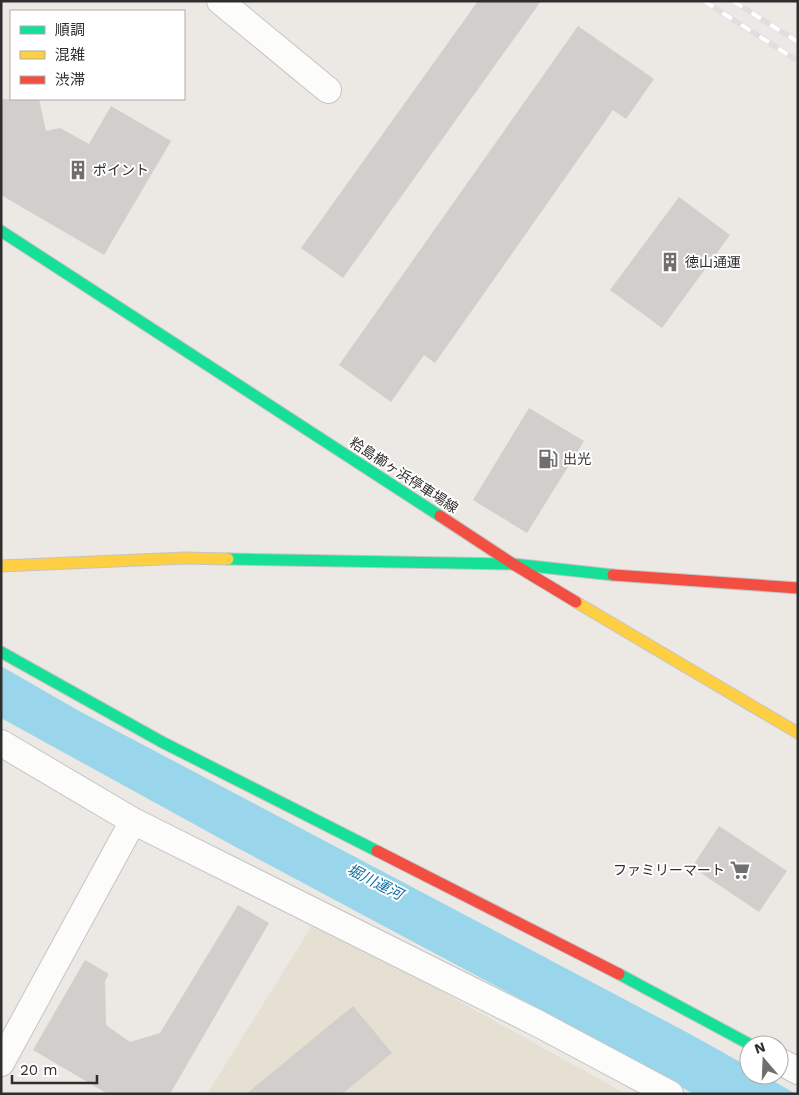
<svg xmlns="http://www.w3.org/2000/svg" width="799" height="1095" font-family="'Work Sans','Noto Sans JP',sans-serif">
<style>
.education{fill:#e6e0d3}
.water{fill:#99d6ec}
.building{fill:#d1cecb}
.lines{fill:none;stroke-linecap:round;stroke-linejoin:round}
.street-casing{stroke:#c5c4c5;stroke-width:28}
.fast-casing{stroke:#c5c4c5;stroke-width:13}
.slow-casing{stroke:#c5c4c5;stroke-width:13}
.jam-casing{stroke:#c5c4c5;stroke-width:13}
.street{stroke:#fcfcfb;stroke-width:26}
.fast{stroke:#16e098;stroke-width:11}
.slow{stroke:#ffcf43;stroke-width:11}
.jam{stroke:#f24e42;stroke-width:11}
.rail-casing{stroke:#dfdfe1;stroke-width:5.5}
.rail{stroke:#fff;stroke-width:4;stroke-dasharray:11;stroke-linecap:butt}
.labels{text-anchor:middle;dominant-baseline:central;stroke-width:4;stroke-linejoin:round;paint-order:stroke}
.poi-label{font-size:14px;fill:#2e2e2e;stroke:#fff;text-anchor:start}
.street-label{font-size:14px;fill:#2e2e2e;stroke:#fff}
.water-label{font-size:15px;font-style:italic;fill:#0d6fa3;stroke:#fff}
</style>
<rect width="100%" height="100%" fill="#ece8e4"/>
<path class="education" d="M 315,921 L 626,1094 L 207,1094 Z"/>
<path class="water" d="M 1,666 L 81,712 L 690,1034 L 749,1067 L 749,1075 L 763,1075 L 796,1094 L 694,1094 L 543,1011 L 232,845 L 1,718 Z"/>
<path class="building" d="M 478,1 L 541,1 L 343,278 L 301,248 Z
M 578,26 L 654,79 L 626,119 L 613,110 L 435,363 L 424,355 L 391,402 L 339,365 Z
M 1,99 L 39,99 L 46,131 L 60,128 L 89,144 L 111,106 L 171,141 L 104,255 L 1,195 Z
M 679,197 L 730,235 L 662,328 L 610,290 Z
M 529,408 L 584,441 L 527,533 L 473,500 Z
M 719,826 L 787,871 L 759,912 L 692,867 Z
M 238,905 L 269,923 L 170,1094 L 108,1094 L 33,1050 L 85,960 L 109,974 L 105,981 L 106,1025 L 130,1042 L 160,1033 Z
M 353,1006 L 392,1053 L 342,1094 L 246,1094 Z"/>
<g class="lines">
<defs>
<path id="street" d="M 220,1 L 328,90
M 1,743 L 133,821 L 539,1024 L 670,1094
M 779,1061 L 798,1071
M 1,1063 L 133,821"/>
<path id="fast" d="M 1,231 L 440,516
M 228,559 L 513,564 L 613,575
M 1,652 L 162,742 L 377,851
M 619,974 L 751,1045"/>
<path id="slow" d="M 1,566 L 185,558 L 228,559
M 576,602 L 798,733"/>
<path id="jam" d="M 440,516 L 513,564 L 576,602
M 613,575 L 798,588
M 377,851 L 619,974"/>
</defs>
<use href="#street" class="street-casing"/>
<use href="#fast" class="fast-casing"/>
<use href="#slow" class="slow-casing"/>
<use href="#jam" class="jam-casing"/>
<use href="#street" class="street"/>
<use href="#fast" class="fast"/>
<use href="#slow" class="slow"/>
<use href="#jam" class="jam"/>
<defs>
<path id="rail" d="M 704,1 L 798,61
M 733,1 L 798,42"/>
</defs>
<use href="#rail" class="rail-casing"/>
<use href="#rail" class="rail"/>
</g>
<defs>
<symbol id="building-bare" viewBox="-9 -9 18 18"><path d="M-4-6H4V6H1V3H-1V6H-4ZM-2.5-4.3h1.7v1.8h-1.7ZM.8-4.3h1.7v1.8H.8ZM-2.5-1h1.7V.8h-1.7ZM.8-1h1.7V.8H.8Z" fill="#706f6e" stroke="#fff" stroke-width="2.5" paint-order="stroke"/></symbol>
<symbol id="fuel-bare" viewBox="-9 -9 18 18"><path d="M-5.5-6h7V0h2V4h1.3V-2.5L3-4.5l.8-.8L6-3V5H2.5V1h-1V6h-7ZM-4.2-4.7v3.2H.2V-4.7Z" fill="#706f6e" stroke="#fff" stroke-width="2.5" paint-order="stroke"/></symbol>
<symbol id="supermarket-bare" viewBox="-9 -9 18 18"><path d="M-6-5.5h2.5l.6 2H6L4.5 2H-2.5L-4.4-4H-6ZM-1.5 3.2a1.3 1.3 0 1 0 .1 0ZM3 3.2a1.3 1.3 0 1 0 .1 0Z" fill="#706f6e" stroke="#fff" stroke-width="2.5" paint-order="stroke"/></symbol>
</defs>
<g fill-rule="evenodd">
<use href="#building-bare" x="64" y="156" width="28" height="28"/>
<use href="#building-bare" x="656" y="248" width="28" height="28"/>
<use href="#fuel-bare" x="534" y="445" width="28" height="28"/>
<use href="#supermarket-bare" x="726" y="856" width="28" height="28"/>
</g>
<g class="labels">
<g class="poi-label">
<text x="93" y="170">ポイント</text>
<text x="685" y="262">徳山通運</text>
<text x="563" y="459">出光</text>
<text x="725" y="870" text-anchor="end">ファミリーマート</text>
</g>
<g class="street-label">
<text transform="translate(404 475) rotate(33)">粭島櫛ヶ浜停車場線</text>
</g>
<g class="water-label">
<text transform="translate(375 882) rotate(27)">堀川運河</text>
</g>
</g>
<rect width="799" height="1095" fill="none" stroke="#2e2e2e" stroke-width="5"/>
<rect x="10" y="10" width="175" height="90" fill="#ffffff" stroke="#ababab"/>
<rect x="20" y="26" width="25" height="8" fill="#16e098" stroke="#ababab"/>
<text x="55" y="35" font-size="15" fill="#2e2e2e">順調</text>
<rect x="20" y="51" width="25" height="8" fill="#ffcf43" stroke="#ababab"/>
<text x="55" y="60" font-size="15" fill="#2e2e2e">混雑</text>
<rect x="20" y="76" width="25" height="8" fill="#f24e42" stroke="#ababab"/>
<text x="55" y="85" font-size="15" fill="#2e2e2e">渋滞</text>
<g transform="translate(764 1060) rotate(341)"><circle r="24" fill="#ffffff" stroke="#ababab"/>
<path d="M0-4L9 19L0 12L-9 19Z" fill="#706f6e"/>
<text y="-8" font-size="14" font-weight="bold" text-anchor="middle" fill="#2e2e2e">N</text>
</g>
<path d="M12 1075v8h85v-8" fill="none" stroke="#2e2e2e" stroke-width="2.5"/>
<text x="20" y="1075" font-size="15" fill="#2e2e2e" stroke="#ffffff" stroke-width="4" paint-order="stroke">20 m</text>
</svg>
